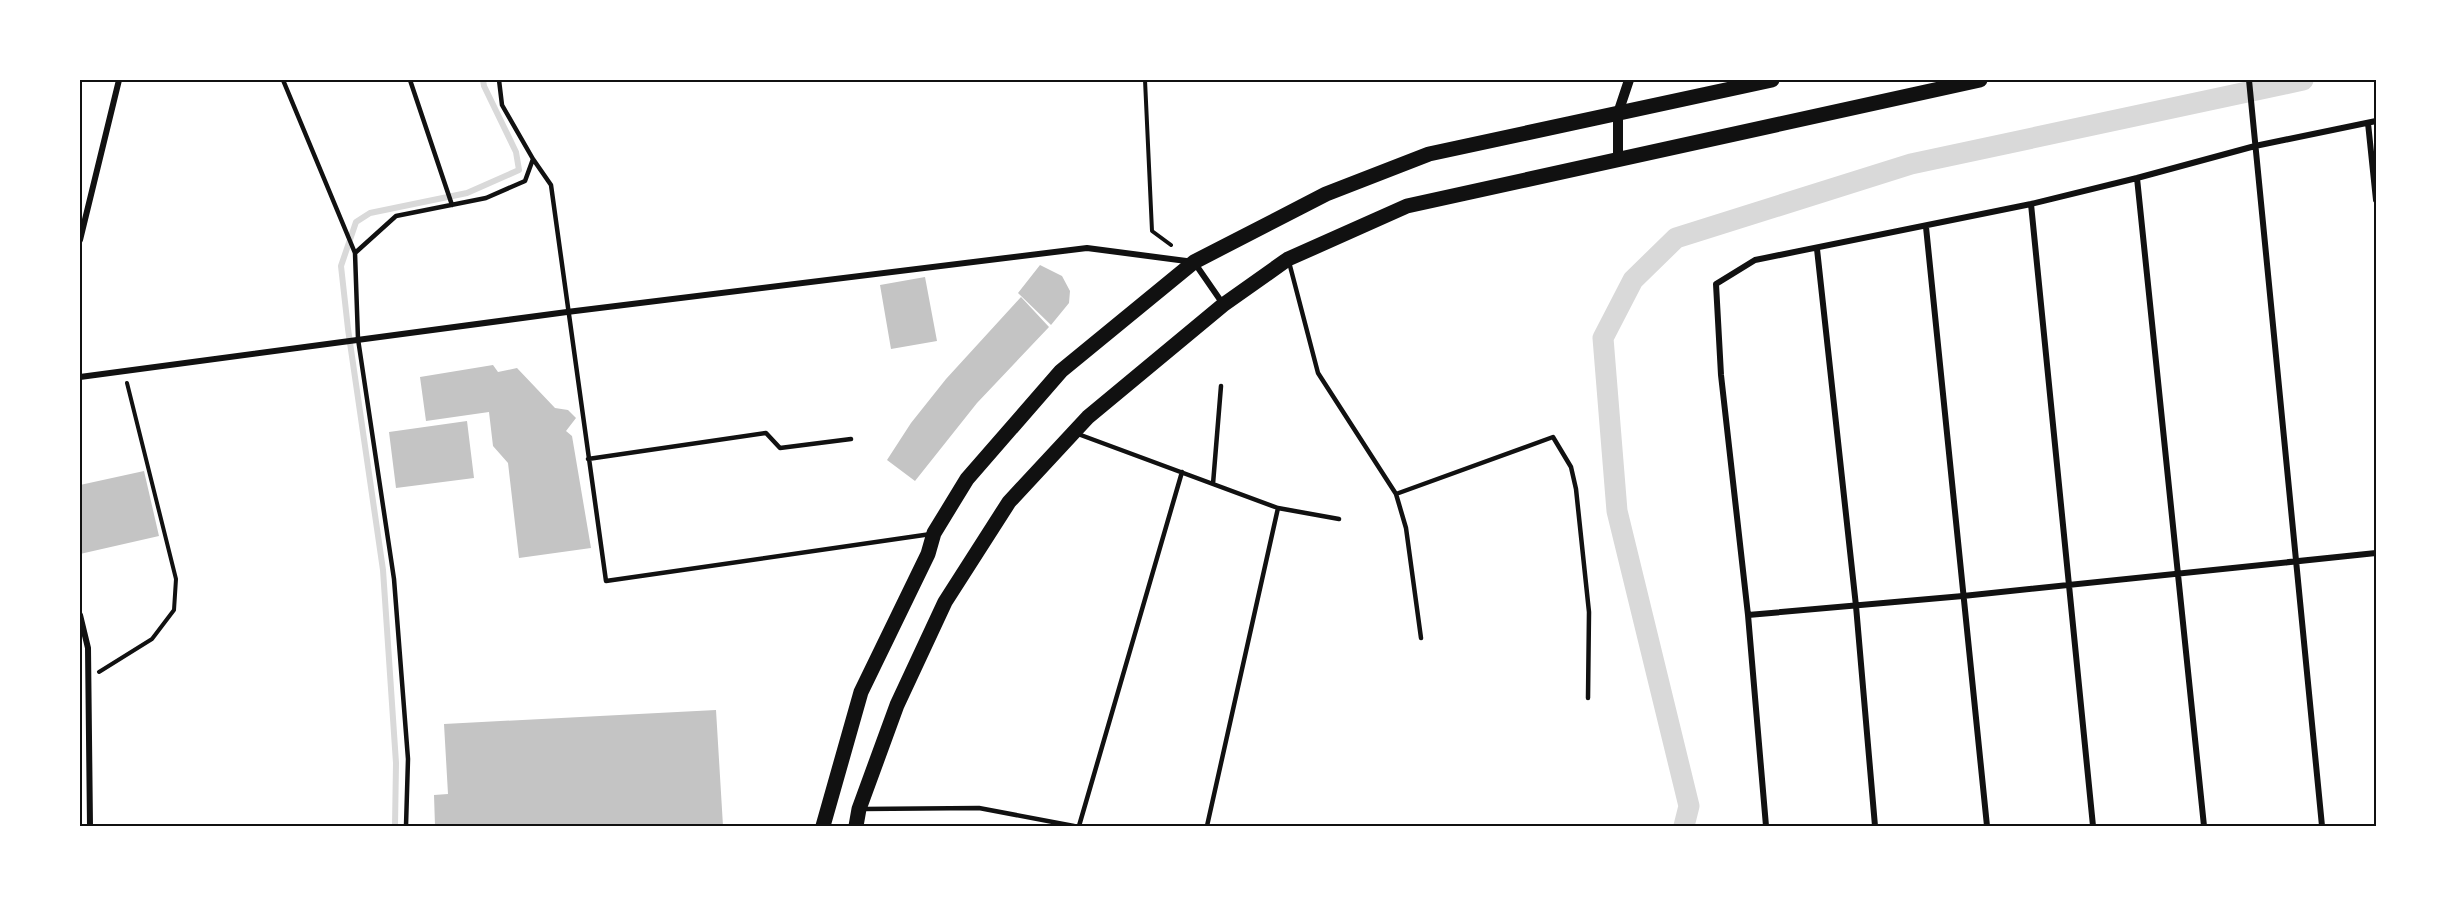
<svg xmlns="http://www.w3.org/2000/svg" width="2456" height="906" font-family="'Noto Serif',serif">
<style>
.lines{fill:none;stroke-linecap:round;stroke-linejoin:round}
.stream{stroke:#d9d9d9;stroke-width:6}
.canal{stroke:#d9d9d9;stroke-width:21}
.building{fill:#c4c4c4}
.path{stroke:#111;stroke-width:4}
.service{stroke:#111;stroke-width:4.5}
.minor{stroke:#111;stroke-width:6}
.tertiary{stroke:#111;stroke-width:10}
.primary{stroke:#111;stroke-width:15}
.neatline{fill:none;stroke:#111;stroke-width:2}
</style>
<rect width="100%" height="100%" fill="#fff"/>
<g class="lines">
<path class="stream" d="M 395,826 L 396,763 L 383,570 L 348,329 L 341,266 L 356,222 L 370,213 L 467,193 L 519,170 L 516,152 L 484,86 L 483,80"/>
<path class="canal" d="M 1684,826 L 1689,806 L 1617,511 L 1603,338 L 1633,280 L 1676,238 L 1911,164 L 2303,80"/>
</g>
<path class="building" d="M 1040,265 L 1062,276 L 1070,291 L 1069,303 L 1051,325 L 1018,293 Z
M 925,277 L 937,341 L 891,349 L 880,285 Z
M 1021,297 L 1049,327 L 977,403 L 915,481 L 887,460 L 911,423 L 946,379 Z
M 493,365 L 498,372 L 517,368 L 555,408 L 568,410 L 576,418 L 566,431 L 572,436 L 591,548 L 519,558 L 508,463 L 493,446 L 489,412 L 426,421 L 420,377 Z
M 467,421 L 474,478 L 396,488 L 389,432 Z
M 144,471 L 159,536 L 80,554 L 80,485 Z
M 716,710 L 723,826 L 435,826 L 434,795 L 448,794 L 444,724 Z"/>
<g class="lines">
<path class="path" d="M 1145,80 L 1152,231 L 1171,245
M 99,672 L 152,639 L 174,610 L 176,579 L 127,383"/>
<path class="service" d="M 283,80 L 355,253 L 358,339 L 394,579 L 408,759 L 406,826
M 410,80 L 452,205
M 533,159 L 551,185 L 606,581 L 931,534
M 355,253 L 396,216 L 486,198 L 525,181 L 533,159 L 502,105 L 499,80
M 1289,262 L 1318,373 L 1396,494 L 1406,528 L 1421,638
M 1078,434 L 1278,508 L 1207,826
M 588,459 L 766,433 L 780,448 L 851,439
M 1213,484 L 1221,386
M 1396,494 L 1553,437 L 1571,467 L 1576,489 L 1589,612 L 1588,698
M 1278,508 L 1339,519
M 863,809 L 979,808 L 1074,826
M 1079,826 L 1182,472"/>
<path class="minor" d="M 2249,80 L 2322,826
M 2368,123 L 2376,200
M 2137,178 L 2204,826
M 2031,204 L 2093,826
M 1926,227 L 1987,826
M 80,240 L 119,80
M 1817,249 L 1856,606 L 1875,826
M 80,377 L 567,312 L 1087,248 L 1194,262 L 1223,304
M 80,615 L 88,648 L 90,826
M 1748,615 L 1963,596 L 2376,553
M 1766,826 L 1748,615 L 1721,375 L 1716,284 L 1755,260 L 2031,204 L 2137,178 L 2255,146 L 2376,121"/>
<path class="tertiary" d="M 1618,159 L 1618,113 L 1629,80"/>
<path class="primary" d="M 823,826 L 861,692 L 928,554 L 934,533 L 967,479 L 1061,371 L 1194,262 L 1326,194 L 1429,154 L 1772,80
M 856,826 L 859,809 L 897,705 L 945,602 L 1009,502 L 1088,417 L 1223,305 L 1288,259 L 1407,206 L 1980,80"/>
</g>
<rect width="2456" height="906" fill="none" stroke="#ffffff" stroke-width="162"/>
<rect x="81" y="81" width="2294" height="744" class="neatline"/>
</svg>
